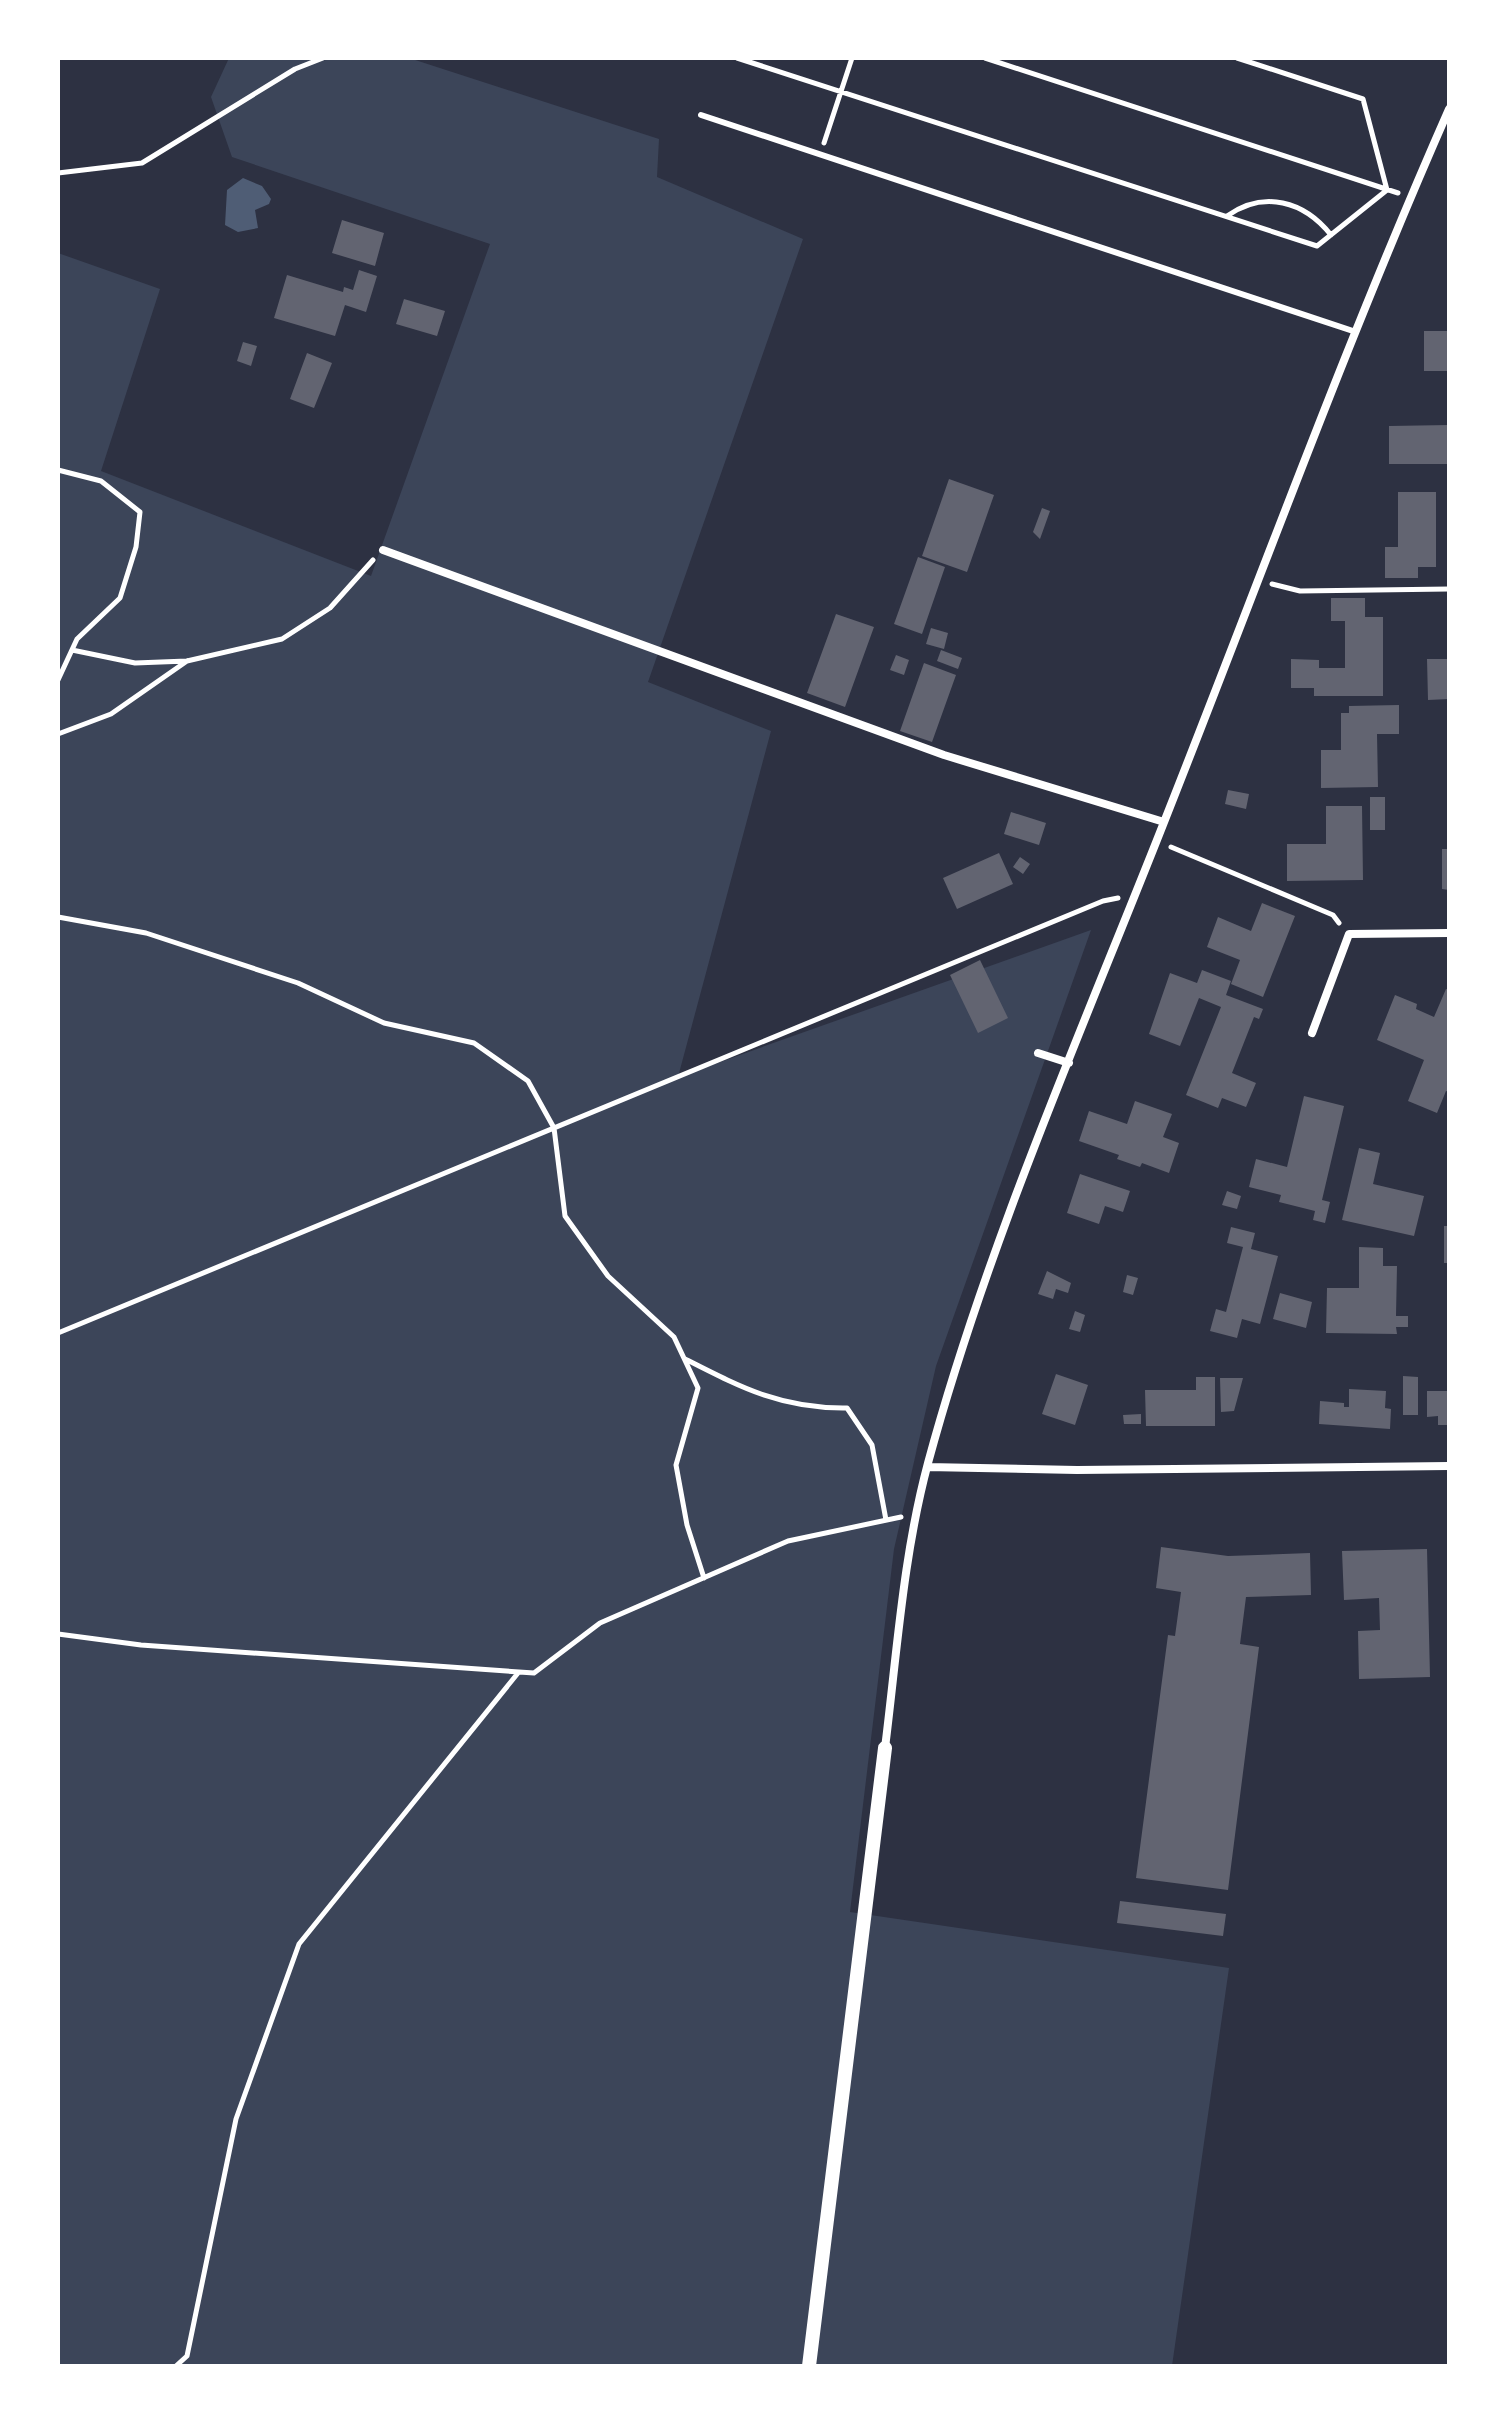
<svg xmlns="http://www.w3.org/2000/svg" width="1507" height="2424" font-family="Barlow,sans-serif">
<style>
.green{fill:#3c4559}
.water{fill:#4f5d75}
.building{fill:#626471}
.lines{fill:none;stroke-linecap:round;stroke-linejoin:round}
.path{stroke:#fff;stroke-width:5}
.service{stroke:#fff;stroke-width:6}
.minor{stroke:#fff;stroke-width:8}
.tertiary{stroke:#fff;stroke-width:14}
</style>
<rect width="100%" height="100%" fill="#2d3142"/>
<path class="green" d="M 229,58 L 409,58 L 659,139 L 657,177 L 803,239 L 648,682 L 771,731 L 678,1077 L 1091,930 L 936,1366 L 894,1549 L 850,1912 L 1229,1968 L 1172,2366 L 58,2366 L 58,253 L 160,289 L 101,471 L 371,576 L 490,244 L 232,157 L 211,97 Z"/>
<path class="water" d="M 243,178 L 262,186 L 271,199 L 269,204 L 255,210 L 258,228 L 238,232 L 225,225 L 227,190 Z"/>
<path class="building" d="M 342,220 L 384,233 L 375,266 L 332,253 Z
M 359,270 L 377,276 L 366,312 L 345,305 L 335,336 L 274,318 L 287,275 L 343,292 L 344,287 L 353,290 Z
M 404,299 L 445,311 L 437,336 L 396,324 Z
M 1424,331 L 1449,331 L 1449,371 L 1424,371 Z
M 243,342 L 257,346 L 251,366 L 237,361 Z
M 307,353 L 332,363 L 314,408 L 290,399 Z
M 1449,425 L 1449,464 L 1389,464 L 1389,426 Z
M 949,479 L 994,495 L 967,572 L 922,556 Z
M 1398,492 L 1436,492 L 1436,567 L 1418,567 L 1418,578 L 1385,578 L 1385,547 L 1398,547 Z
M 1042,508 L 1050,511 L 1040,539 L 1033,532 Z
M 918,557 L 945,567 L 922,634 L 894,624 Z
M 1331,598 L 1365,598 L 1365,617 L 1383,617 L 1383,696 L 1314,696 L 1314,688 L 1291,688 L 1291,659 L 1319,660 L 1319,668 L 1345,668 L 1345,621 L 1331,621 Z
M 836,614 L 874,627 L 845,707 L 807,693 Z
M 931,628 L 948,633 L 944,649 L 926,644 Z
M 941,650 L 962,658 L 958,669 L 937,661 Z
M 896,655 L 909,660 L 904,675 L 890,670 Z
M 1427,659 L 1449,659 L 1449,699 L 1428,700 Z
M 924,663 L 956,675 L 932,742 L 900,731 Z
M 1399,705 L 1399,734 L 1377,734 L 1378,787 L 1321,788 L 1321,750 L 1341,750 L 1341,713 L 1349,713 L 1349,706 Z
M 1228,790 L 1249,794 L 1246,809 L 1225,804 Z
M 1370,797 L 1385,797 L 1385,830 L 1370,830 Z
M 1326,806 L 1362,806 L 1363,880 L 1287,881 L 1287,844 L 1326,844 Z
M 1011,812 L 1046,823 L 1039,845 L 1004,834 Z
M 1442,849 L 1449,849 L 1449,890 L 1442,889 Z
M 999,853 L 1013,884 L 957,909 L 943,878 Z
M 1020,857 L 1030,864 L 1023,874 L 1013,867 Z
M 1262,903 L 1295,916 L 1263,997 L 1231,984 L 1240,960 L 1207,947 L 1218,917 L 1251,931 Z
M 980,960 L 1008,1018 L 978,1033 L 950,975 Z
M 1202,970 L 1231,981 L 1226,995 L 1263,1009 L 1259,1019 L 1254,1017 L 1232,1073 L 1256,1083 L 1246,1107 L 1222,1098 L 1218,1108 L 1186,1095 L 1221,1007 L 1199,998 L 1180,1046 L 1149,1034 L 1170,973 L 1197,983 Z
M 1446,989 L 1449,990 L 1449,1092 L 1446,1091 L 1437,1113 L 1408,1101 L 1424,1060 L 1377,1040 L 1395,995 L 1417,1004 L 1416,1009 L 1434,1017 Z
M 1304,1096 L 1344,1106 L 1322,1200 L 1330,1202 L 1325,1223 L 1313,1220 L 1315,1211 L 1279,1202 L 1281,1195 L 1249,1187 L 1256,1159 L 1287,1167 Z
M 1135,1101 L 1172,1114 L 1163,1137 L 1179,1143 L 1169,1173 L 1142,1163 L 1140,1167 L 1117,1159 L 1119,1155 L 1079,1141 L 1089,1111 L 1127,1124 Z
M 1359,1148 L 1380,1153 L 1373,1184 L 1424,1196 L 1414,1236 L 1342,1220 Z
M 1080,1174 L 1130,1191 L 1123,1212 L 1105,1206 L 1099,1224 L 1067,1213 Z
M 1227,1191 L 1241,1196 L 1237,1209 L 1222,1205 Z
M 1444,1226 L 1449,1226 L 1449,1263 L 1444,1263 Z
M 1231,1227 L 1255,1233 L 1251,1249 L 1278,1256 L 1260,1324 L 1242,1319 L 1237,1338 L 1210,1331 L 1216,1309 L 1226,1312 L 1243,1247 L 1227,1243 Z
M 1359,1247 L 1383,1248 L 1383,1266 L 1397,1266 L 1396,1316 L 1408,1316 L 1408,1327 L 1396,1327 L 1397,1334 L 1326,1333 L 1327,1288 L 1359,1288 Z
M 1047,1271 L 1071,1283 L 1068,1293 L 1056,1289 L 1053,1299 L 1038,1294 Z
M 1127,1275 L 1138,1278 L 1133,1295 L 1123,1292 Z
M 1280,1293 L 1312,1302 L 1306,1328 L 1273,1319 Z
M 1075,1311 L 1085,1315 L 1080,1332 L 1069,1329 Z
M 1056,1374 L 1088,1385 L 1075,1425 L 1042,1414 Z
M 1403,1376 L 1418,1377 L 1418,1415 L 1403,1415 Z
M 1196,1377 L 1215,1377 L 1215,1426 L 1146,1426 L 1145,1390 L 1196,1390 Z
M 1220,1378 L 1243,1378 L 1234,1411 L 1221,1412 Z
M 1349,1389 L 1386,1391 L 1385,1408 L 1391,1409 L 1390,1429 L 1319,1424 L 1320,1401 L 1344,1403 L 1344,1407 L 1349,1407 Z
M 1427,1391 L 1449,1391 L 1449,1425 L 1438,1425 L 1438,1416 L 1427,1417 Z
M 1141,1414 L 1141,1424 L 1124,1424 L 1123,1415 Z
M 1161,1547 L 1228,1556 L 1310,1553 L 1311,1595 L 1246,1597 L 1240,1644 L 1259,1647 L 1228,1890 L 1136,1878 L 1168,1635 L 1175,1636 L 1181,1592 L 1156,1588 Z
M 1427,1549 L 1430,1677 L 1359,1679 L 1358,1631 L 1380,1630 L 1379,1598 L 1344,1600 L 1342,1551 Z
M 1120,1901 L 1226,1914 L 1223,1936 L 1117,1923 Z"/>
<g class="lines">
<path class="path" d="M 737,58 L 1317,246 L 1387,190 L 1363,99 L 1237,58
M 985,58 L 1398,193
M 824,143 L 852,58
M 58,173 L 142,163 L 295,69 L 323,58
M 1227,216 C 1264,190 1304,201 1331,235
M 58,470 L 101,481 L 140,512 L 136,547 L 120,598 L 77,639 L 58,680
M 1272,584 L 1300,591 L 1449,589
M 72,650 L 135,663 L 187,661 L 282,639 L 330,608 L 373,560
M 58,734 L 111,714 L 187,661
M 1171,847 L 1333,915 L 1339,923
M 58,917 L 146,933 L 298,983 L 384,1023 L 474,1043 L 528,1081 L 554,1128 L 565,1216 L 608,1276 L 674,1337 L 698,1388 L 676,1465 L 687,1525 L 704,1578
M 58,1333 L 1103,901 L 1118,898
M 685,1359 C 742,1388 782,1409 847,1408 L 872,1445 L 886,1520
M 58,1634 L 141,1645 L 534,1673 L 600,1623 L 788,1541 L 901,1517
M 176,2366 L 187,2356 L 236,2119 L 299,1944 L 518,1673"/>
<path class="service" d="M 701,115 L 1353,331"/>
<path class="minor" d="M 383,550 L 944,755 L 1164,822
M 1312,1033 L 1349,934 L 1449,933
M 1038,1053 L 1069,1063
M 927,1467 L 1077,1470 L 1449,1466
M 885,1748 C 897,1653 903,1556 928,1463 C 989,1238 1085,1024 1170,807 C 1262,574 1348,338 1449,109"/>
<path class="tertiary" d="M 809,2366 L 885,1748"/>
</g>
<rect width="1507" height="2424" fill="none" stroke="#ffffff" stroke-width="120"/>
</svg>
